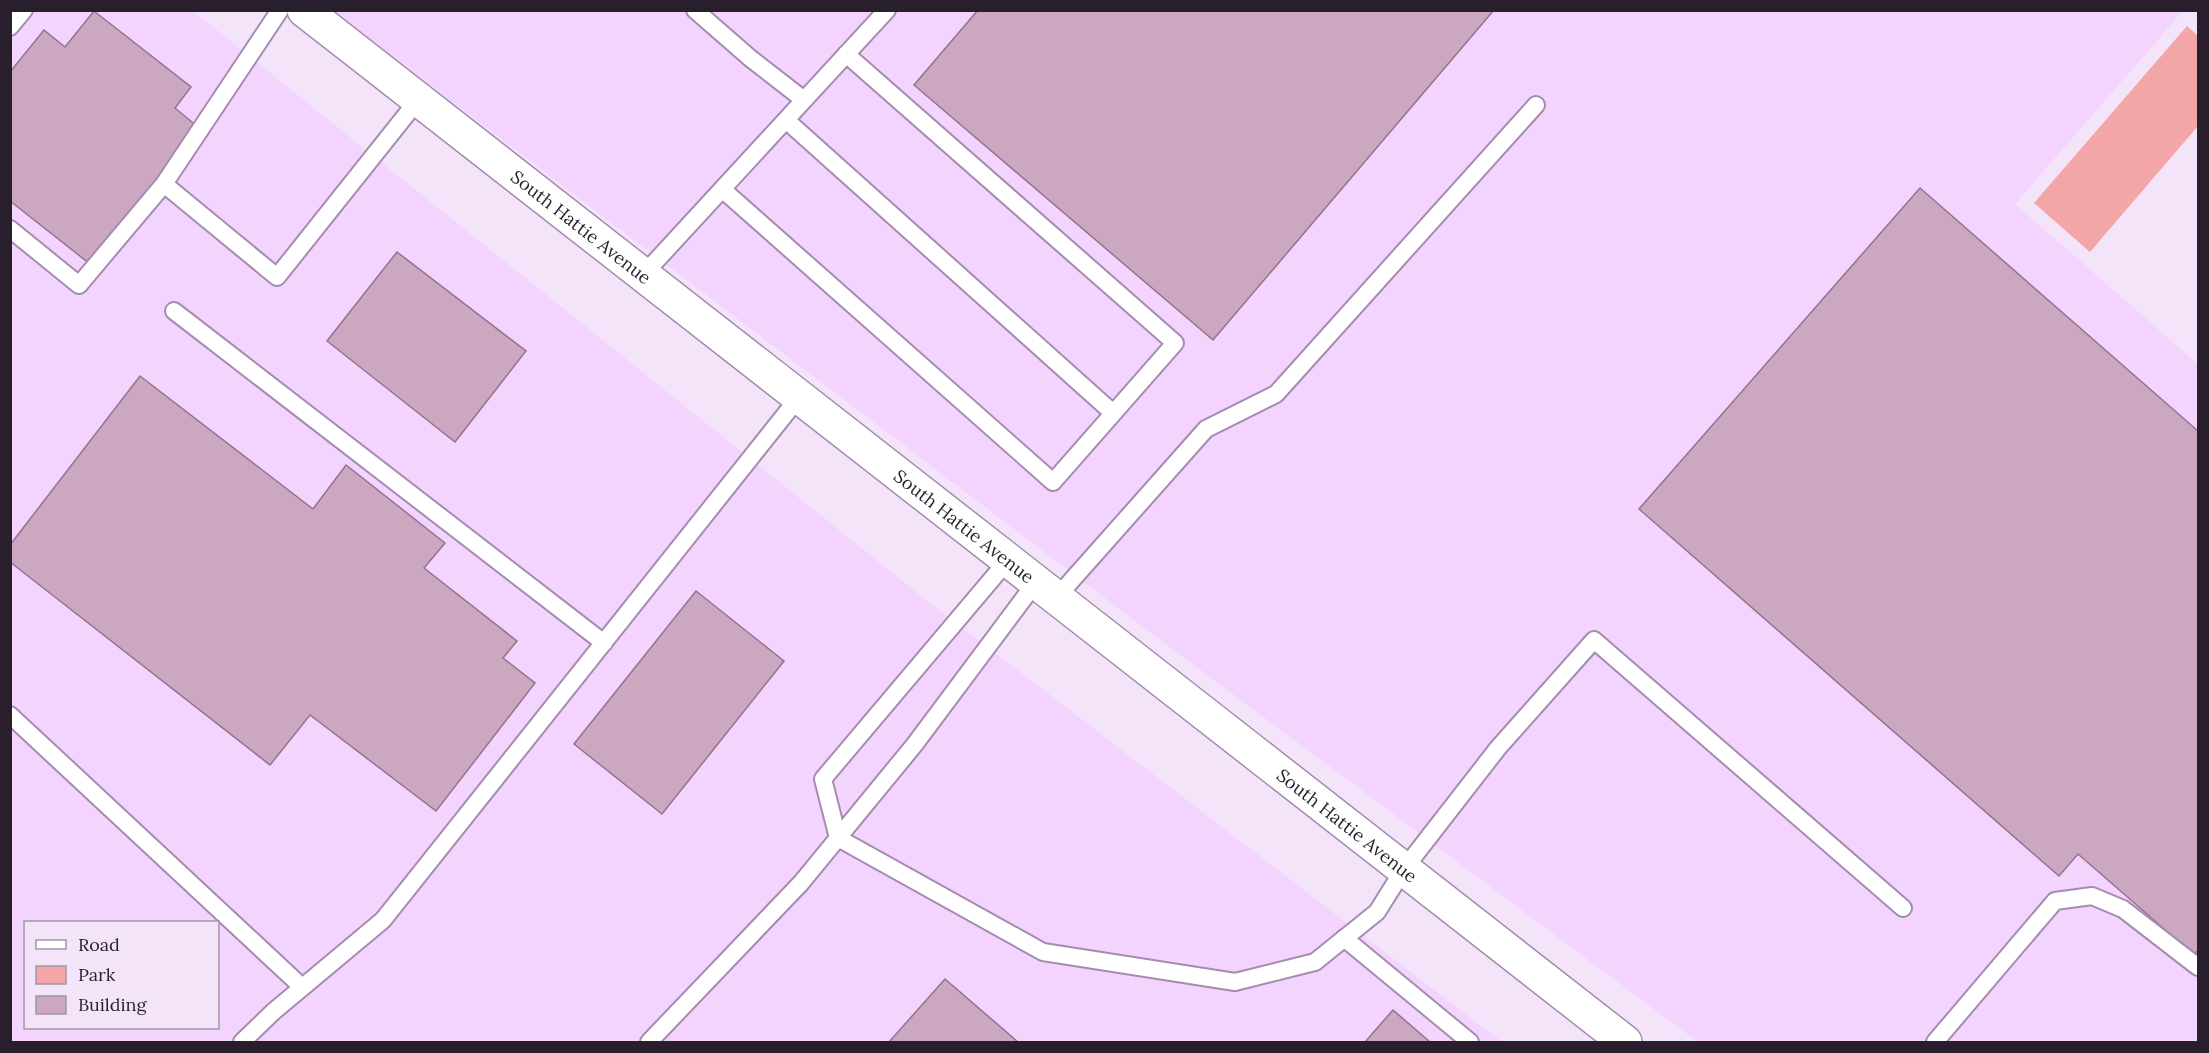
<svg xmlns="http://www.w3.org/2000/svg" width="2209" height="1053" font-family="Lora,serif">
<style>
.built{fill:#f3d4ff;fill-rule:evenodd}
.green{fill:#f2a6a8}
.building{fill:#cca7c1;stroke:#95728b;stroke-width:1.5}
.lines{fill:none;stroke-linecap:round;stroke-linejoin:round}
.service-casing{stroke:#a58cae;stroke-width:20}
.minor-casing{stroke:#a58cae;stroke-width:36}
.service{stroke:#fff;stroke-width:16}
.minor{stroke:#fff;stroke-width:33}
.labels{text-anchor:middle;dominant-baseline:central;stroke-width:5;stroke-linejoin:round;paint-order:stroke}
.street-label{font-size:18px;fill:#281e2c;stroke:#f4e4fa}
</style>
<rect width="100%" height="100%" fill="#f4e4fa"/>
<path class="built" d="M 10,11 L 193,11 L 925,599 L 1502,1042 L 11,1042 ZM 26,922 L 218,922 L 218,1028 L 26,1028 Z
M 333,11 L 2183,11 L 2015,204 L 2198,364 L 2198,1042 L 1698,1042 L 1139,624 Z"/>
<path class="green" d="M 2187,26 L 2198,36 L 2198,126 L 2090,252 L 2034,203 Z"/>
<path class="building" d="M 978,10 L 1494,10 L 1213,340 L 914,85 Z
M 94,11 L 191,87 L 175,108 L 198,127 L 90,264 L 10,201 L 10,72 L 44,30 L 65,47 Z
M 1920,188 L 2198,431 L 2198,950 L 2194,955 L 2078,854 L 2059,876 L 1639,509 Z
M 397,252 L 526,351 L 455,442 L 327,341 Z
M 140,376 L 313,509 L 346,465 L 445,543 L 424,568 L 517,641 L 503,658 L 535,683 L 436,811 L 310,715 L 270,765 L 10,562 L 10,545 Z
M 696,591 L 784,661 L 662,814 L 574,744 Z
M 945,979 L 1018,1042 L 889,1042 Z
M 1393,1010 L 1430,1042 L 1365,1042 Z"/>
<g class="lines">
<defs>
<path id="service" d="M 695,10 L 750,58 L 804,100
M 10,27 L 24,10
M 786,120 L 1113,413
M 164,184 L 277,277 L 418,100
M 722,189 L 1053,482 L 1175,343 L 846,54
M 10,229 L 79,285 L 164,184 L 280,10
M 643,275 L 887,10
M 174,311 L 604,643
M 1008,560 L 823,779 L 838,838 L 1043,952 L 1235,982 L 1315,962 L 1377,912 L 1404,869 L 1498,748 L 1594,640 L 1903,908
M 1056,598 L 1206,429 L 1276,394 L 1536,105
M 10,715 L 302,987
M 1344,938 L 1470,1042
M 242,1042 L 273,1012 L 383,920 L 799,397
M 649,1042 L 801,883 L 915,744 L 1036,582
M 1935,1042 L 2055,901 L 2092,896 L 2123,909 L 2198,967"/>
<g id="minor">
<path id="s1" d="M 304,10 L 1625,1042"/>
</g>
</defs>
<use href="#service" class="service-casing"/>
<use href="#minor" class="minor-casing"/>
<use href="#service" class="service"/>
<use href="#minor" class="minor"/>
</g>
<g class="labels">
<g class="street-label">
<text stroke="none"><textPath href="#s1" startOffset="352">South Hattie Avenue</textPath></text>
<text stroke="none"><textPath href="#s1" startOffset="838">South Hattie Avenue</textPath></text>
<text stroke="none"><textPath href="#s1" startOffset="1324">South Hattie Avenue</textPath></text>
</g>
</g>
<rect width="2209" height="1053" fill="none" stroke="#281e2c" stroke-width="24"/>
<rect x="24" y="921" width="195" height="108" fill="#f4e4fa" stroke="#a295a8" stroke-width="1.5"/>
<rect x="36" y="940" width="30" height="9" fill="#ffffff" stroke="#a295a8" stroke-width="1.5"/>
<text x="78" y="951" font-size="18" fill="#281e2c">Road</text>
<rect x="36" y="966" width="30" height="18" fill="#f2a6a8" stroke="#a295a8" stroke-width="1.5"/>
<text x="78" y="981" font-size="18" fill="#281e2c">Park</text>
<rect x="36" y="996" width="30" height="18" fill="#cca7c1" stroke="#a295a8" stroke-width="1.5"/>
<text x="78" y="1011" font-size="18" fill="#281e2c">Building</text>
</svg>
